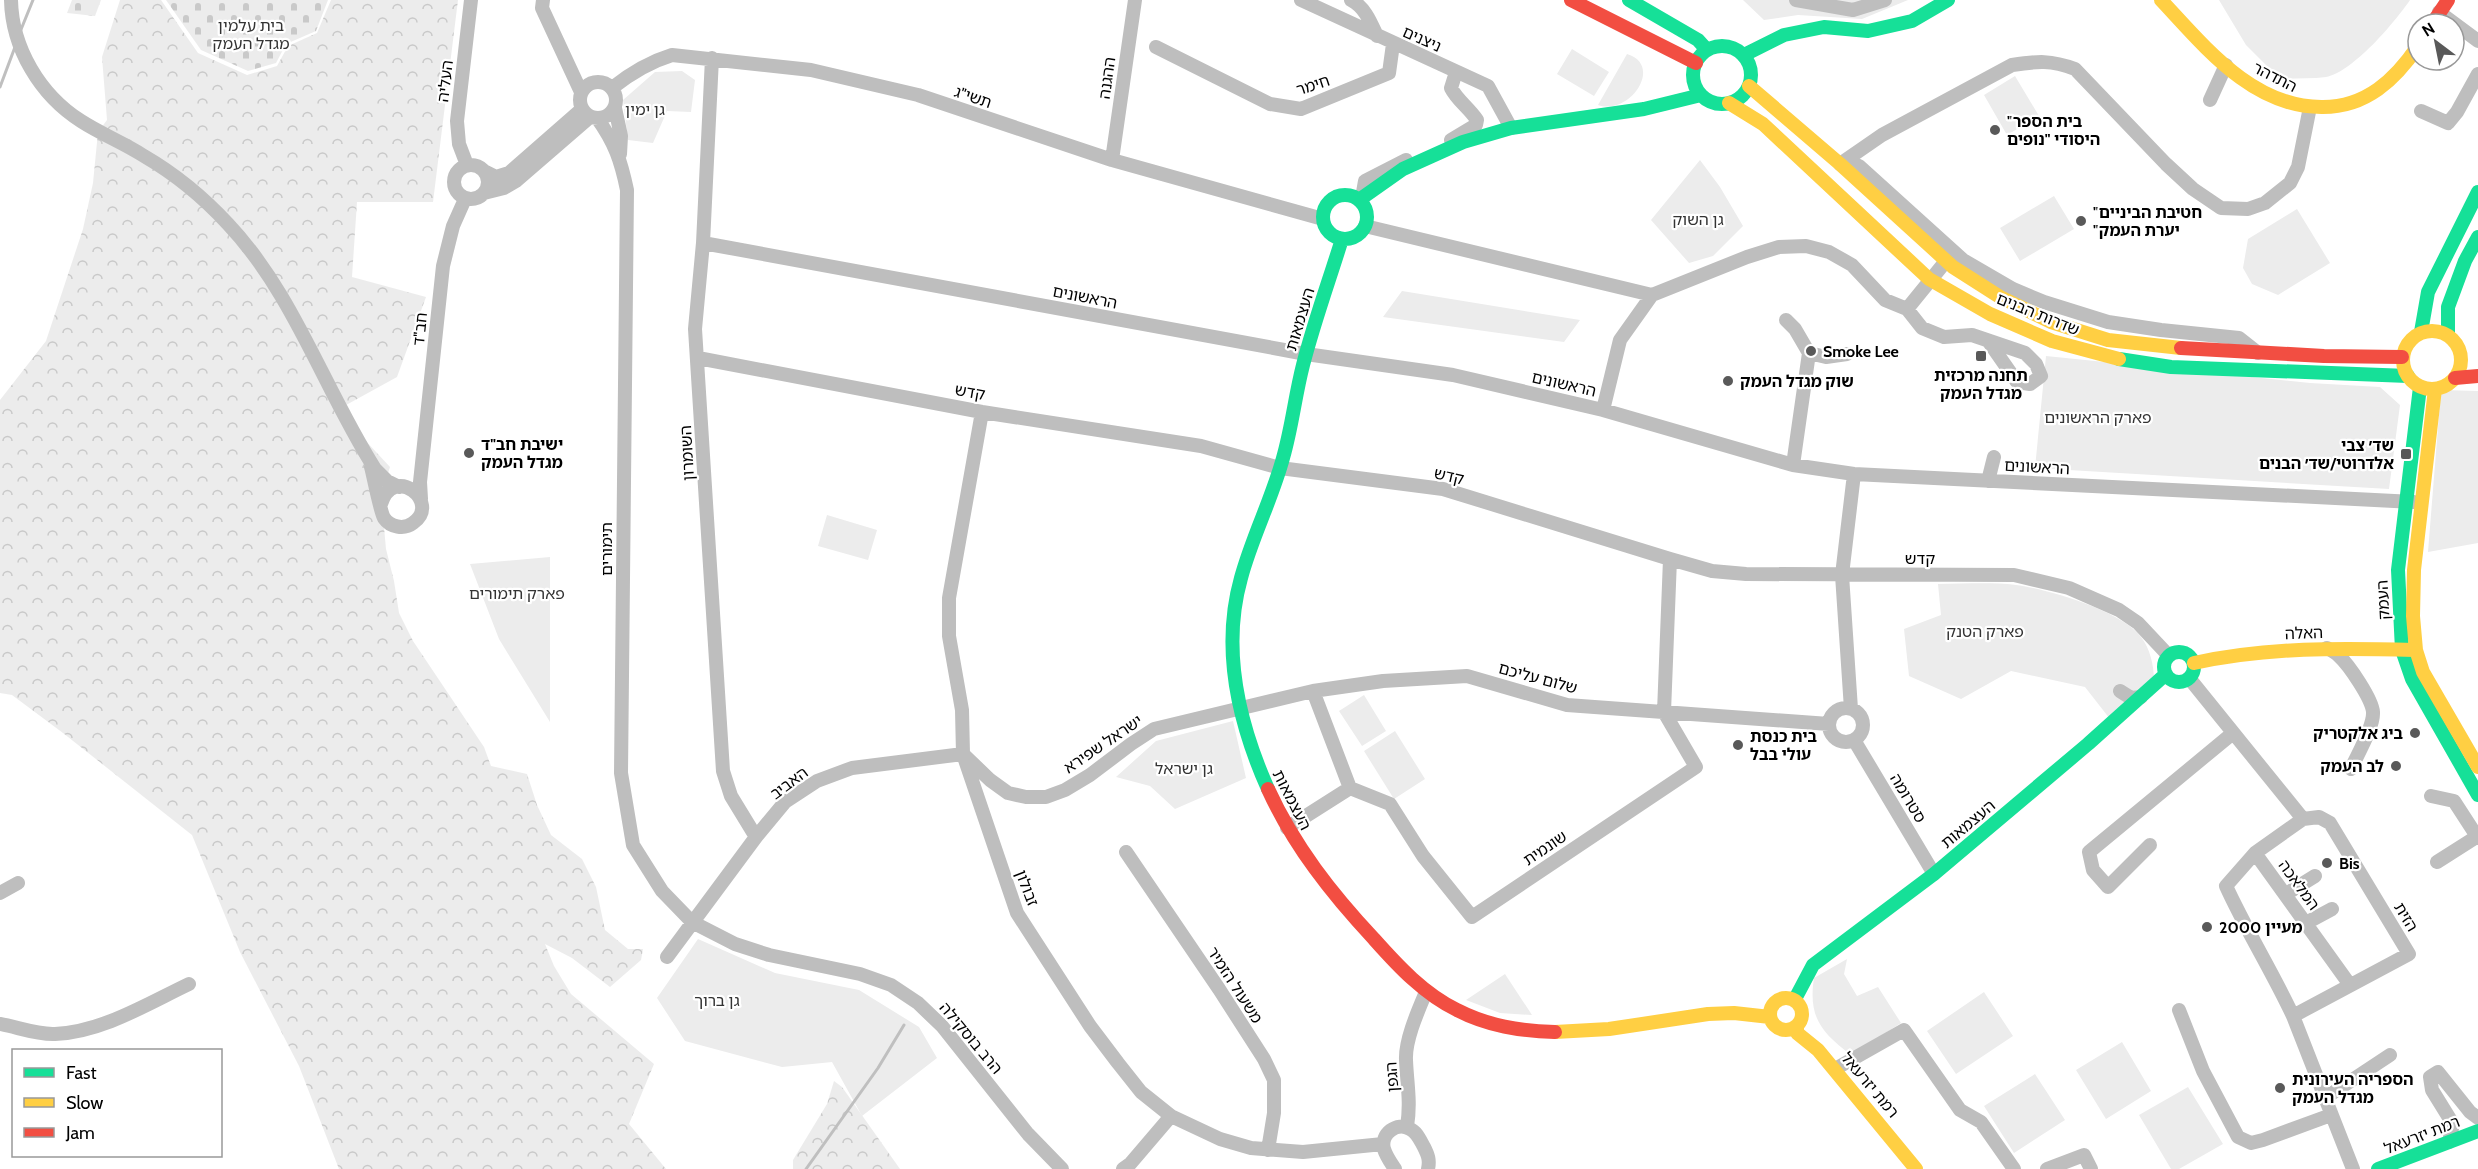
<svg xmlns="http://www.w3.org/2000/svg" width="2478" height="1169" font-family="Cabin,'Noto Sans Hebrew',sans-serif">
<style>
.green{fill:#ececec}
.forest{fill:url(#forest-crowns)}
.cemetery{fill:url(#cemetery-stones)}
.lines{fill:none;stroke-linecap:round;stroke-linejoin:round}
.stream{stroke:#bfbfbf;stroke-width:3}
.street{stroke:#bebebe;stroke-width:14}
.fast{stroke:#16e098;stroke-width:14}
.slow{stroke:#ffcf43;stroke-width:14}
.jam{stroke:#f24e42;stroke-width:14}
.poi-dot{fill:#595959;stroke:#fff;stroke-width:2}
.labels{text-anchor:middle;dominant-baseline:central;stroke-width:4.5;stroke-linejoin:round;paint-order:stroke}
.park-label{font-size:16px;fill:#333;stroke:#fff}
.street-label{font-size:16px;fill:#000;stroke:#fff}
.poi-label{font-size:16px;font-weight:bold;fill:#000;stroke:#fff;text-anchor:start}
</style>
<defs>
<pattern id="forest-crowns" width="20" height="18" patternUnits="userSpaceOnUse" patternTransform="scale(1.5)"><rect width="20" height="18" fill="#ececec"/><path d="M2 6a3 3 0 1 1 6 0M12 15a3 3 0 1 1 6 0" fill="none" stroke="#c9c9c9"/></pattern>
<pattern id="cemetery-stones" width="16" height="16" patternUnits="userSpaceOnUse" patternTransform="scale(1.5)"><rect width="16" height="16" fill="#ececec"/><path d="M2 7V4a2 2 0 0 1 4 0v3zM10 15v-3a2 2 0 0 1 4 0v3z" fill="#c9c9c9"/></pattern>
</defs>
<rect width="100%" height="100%" fill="#fff"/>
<path class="green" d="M 1743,0 L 1908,0 L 1862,19 L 1798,15 L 1764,20 Z
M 2219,0 L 2410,0 C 2395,22 2353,72 2326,77 C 2311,79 2295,78 2280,79 L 2246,45 Z
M 1572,49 L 1609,72 L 1594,96 L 1557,74 Z
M 1627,54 C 1664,65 1630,116 1598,105 Z
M 682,71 L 695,80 L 691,112 L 667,111 L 653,143 L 628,140 L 623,100 L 655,72 Z
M 2015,76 L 2039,116 L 2007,135 L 1984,95 Z
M 1700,160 L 1720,187 L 1743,226 L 1713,256 L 1689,263 L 1651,220 Z
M 2054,196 L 2074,229 L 2020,261 L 2000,228 Z
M 2297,209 L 2330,263 L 2278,295 L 2252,284 L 2243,268 L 2248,239 Z
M 1402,291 L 1580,320 L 1564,342 L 1383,317 Z
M 2046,356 L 2310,383 L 2380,387 L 2400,405 L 2389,489 L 2035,468 Z
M 2441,390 L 2478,391 L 2478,543 L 2428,552 Z
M 827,515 L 877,530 L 868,560 L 818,546 Z
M 550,557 L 550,722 L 499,639 L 470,564 Z
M 1938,584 C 1963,584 1990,582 2016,585 C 2047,589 2122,611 2141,637 C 2150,648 2154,666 2154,680 L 2110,719 L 2085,687 L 2011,671 L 1961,699 L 1909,676 L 1904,629 L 1941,615 Z
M 1364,695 L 1386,731 L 1362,746 L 1339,711 Z
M 1233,721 L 1246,778 L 1175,809 L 1150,786 L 1116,777 L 1156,741 Z
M 1395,731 L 1425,779 L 1394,799 L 1364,751 Z
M 698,939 L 775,973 L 859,990 L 919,1027 L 937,1058 L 862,1116 L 832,1062 L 782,1067 L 685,1041 L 657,998 Z
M 1847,959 L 1844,974 L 1857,996 L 1878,987 L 1901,1023 L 1851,1055 C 1821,1032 1808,1017 1814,978 Z
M 1505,974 L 1532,1015 L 1500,1013 L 1466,1000 Z
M 1984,992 L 2013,1036 L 1956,1074 L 1927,1031 Z
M 2122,1042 L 2151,1091 L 2106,1119 L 2076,1070 Z
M 2035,1074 L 2065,1120 L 2014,1153 L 1984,1106 Z
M 2188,1087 L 2223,1144 L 2179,1169 L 2171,1169 L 2139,1115 Z"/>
<path class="forest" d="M 120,0 L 161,0 L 198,53 L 247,75 L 277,66 L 288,46 L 317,33 L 331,0 L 458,0 L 433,202 L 357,202 L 352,277 L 426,297 L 397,377 L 337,410 L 390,467 L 381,494 L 386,549 L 394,581 L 399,613 L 413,641 L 484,747 L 491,766 L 527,774 L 537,805 L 551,835 L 582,859 L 596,887 L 605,930 L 628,949 L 643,949 L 641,960 L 610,987 L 572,958 L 545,944 L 554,966 L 571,994 L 654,1064 L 629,1124 L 666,1169 L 339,1169 L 299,1066 L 240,952 L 192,835 L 63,733 L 12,695 L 0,693 L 0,400 L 46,341 L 83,229 L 93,183 L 98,132 L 107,120 L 102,57 Z
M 834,1081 L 842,1087 L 900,1169 L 793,1169 L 793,1160 L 827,1104 Z"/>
<path class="cemetery" d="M 72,0 L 101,0 L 95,16 L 67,13 Z
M 166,0 L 328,0 L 316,31 L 286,44 L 276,63 L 248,71 L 201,50 Z"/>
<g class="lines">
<path class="stream" d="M 20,32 L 33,0
M 0,87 L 15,47
M 806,1169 L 878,1068 L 904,1025"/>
<path class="street" d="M 11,0 C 12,48 40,95 81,121 C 101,134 124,143 144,156 C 175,174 204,198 228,224 C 294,294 324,389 375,469 L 387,481 L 399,487
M 543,0 L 542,8 L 581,92
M 1301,0 L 1488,86 L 1511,128
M 1351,0 C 1365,7 1371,23 1377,36
M 1796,0 L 1853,10 L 1885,0
M 2439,12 L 2478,41
M 1156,47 L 1270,104 L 1301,109 L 1389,73 L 1393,44
M 712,58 L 703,243 L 695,329 L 723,771 L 731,796 L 756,837
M580 100a18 18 0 1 1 36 0a18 18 0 1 1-36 0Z
M 612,88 C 631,73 649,62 672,55 L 811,70 L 918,95 L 1112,160 L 1323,219
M 2210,100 L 2226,65
M 615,108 L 621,136 L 620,154
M 2421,111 L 2448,123 L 2457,112 L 2478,74
M 597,118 C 615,143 621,161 627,190 L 621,773 L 633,845 L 662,891 L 692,922 L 735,944 L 769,955 L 860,974 L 891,985 L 918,1003 L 942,1026 L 1028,1134 L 1062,1169
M 1451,140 L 1476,125 L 1477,120 C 1469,108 1457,100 1451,88 L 1456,72
M 1112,160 L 1135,0
M 1846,160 L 1859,166 L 1963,260 L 2013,289 L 2044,302 L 2108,322 L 2161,330 L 2239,338 L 2258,353
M 1840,164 L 1882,135 L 2012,65 C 2038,61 2051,60 2075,69 L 2166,164 L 2193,189 L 2221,208 L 2248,209 L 2265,203 L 2290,183 L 2298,167 L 2310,107
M454 182a17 17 0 1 1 34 0a17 17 0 1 1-34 0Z
M 467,165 L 459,144 L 457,121 L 471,0
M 484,171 L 496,177 L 509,173 L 582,109
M 484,193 L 504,188 L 516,181 L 590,117
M 1362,198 L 1365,181 L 1406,160
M 1365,226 L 1652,295 L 1747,257 L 1779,247 L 1806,246 L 1829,252 L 1852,265 L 1885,300 L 1907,309
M 703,243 L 1306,354 L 1453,375 L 1603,410 L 1793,465 L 1854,474 L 2414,502
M 1946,261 L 1907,309 L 1922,328 L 1944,337 L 1972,335 L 2025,353 L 2036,364 L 2041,376 L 2030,384 L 2017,382 L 1989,342
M 1786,320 L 1795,329 L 1809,353
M 698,358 L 982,412 L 1201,446 L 1280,468 L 1443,489 L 1670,559 L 1712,571 L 1746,574 L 2014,575 L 2069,588 L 2119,610 L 2138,623 L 2169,656
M 1603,410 L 1620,340 L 1652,295
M 982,412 L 949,598 L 949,636 L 962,710 L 963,754 L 1017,913 L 1090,1026 L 1118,1063 L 1141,1092 L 1171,1116 L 1220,1139 L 1251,1148 L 1303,1152 L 1383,1144
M 1793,465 L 1809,353 L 1826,357 L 1847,354
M 371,467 C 374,478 380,511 384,518 C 390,527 404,530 413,523 C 442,503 394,463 381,504
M 1988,481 L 1994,457
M 421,499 L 420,482 L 443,266 L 453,226 L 465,199
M 2327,648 C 2331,650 2336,653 2339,656 C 2349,665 2372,699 2373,712 C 2374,727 2357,755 2351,769
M 2189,678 L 2303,819 L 2319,817 L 2330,823 L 2409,954 L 2293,1016 L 2353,1169
M 1313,691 L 1350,788 L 1390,804 L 1423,856 L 1472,917 L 1696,767 L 1664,712 L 1670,559
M 2120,691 L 2131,698 L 2141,697
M1829 725a17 17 0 1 1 34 0a17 17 0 1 1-34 0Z
M 1851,709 L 1842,575 L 1854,474
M 1854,740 L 1934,874
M 2431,796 L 2454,801 L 2478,838
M 2303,819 L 2255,853 L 2350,985
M 1287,828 L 1350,788
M 2150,845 L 2108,887 L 2093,870 L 2089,852 L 2233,733
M 1126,852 L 1219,989 L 1264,1059 L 1274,1080 L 1274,1113 L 1268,1150
M 2255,853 L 2226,886 C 2246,930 2272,971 2293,1016
M 2437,862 L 2478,836
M 0,893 L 18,883
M 2286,894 L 2315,876
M 2306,923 L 2332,909
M 667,957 L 756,837 L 785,802 L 817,781 L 852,768 L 963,754 L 990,780 L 1008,793 L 1026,797 L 1046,797 L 1065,790 L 1090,775 L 1131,744 L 1154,729 L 1313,691 L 1383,681 L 1467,676 L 1567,705 L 1829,724
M 2179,1010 L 2203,1071 L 2238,1137 L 2251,1143 L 2263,1140 L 2331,1115
M 0,1024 C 17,1027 38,1035 55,1034 C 102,1032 147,1004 189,984
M 1835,1069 L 1904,1030 L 1960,1110 L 1981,1122 L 2014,1169
M 2325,1098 L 2390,1055
M 1407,1127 C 1411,1102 1407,1084 1406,1060 C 1405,1040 1418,1011 1426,992
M 2449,1142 L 2453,1124 L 2432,1090 L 2430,1077 L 2438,1072 L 2470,1112 L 2478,1118
M 1123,1169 L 1130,1164 L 1171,1116
M 1395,1169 C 1391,1163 1386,1156 1384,1149 C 1380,1134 1397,1121 1410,1129 C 1417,1132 1420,1140 1424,1147 C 1428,1155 1430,1160 1428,1169
M 2047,1169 L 2084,1155 L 2091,1169"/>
<path class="fast" d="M 1629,0 L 1698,40 L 1707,50
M1693 75a29 29 0 1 1 58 0a29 29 0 1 1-58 0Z
M 1744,55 L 1784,35 L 1824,27 L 1868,31 L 1912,21 L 1948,0
M1323 217a22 22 0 1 1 44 0a22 22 0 1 1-44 0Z
M 1359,200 L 1403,169 L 1463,142 L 1511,128 L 1644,109 L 1701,95
M 2421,332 L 2428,292 L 2478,192
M 2448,334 L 2448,307 L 2465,261 L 2478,237
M 2119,359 L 2171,367 L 2408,376
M 2420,387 L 2398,570 L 2402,650 L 2412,679 L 2478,795
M2164 667a15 15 0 1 1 30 0a15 15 0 1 1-30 0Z
M 1268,789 C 1239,724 1221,649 1241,578 C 1252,537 1272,499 1283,458 C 1292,427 1295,396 1303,365 C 1314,322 1329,281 1342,239
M 1795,999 L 1813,965 L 1934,874 L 2088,744 L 2166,674
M 2378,1169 L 2478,1131"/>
<path class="slow" d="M 2161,0 C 2205,47 2253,108 2323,107 C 2366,107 2395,80 2418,46
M 1749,86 L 1840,164 L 1953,267 L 2000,297 L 2051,322 L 2108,340 L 2181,348
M 1729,103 L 1763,124 L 1929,279 L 1990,314 L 2052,341 L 2119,359
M2403 360a29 29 0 1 1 58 0a29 29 0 1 1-58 0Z
M 2435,389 L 2414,570 L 2413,616 L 2416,650 L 2423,672 L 2478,767
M 2194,663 C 2267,647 2340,648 2414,650
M1770 1014a16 16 0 1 1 32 0a16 16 0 1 1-32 0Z
M 1797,1026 L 1797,1033 L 1818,1050 L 1916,1169
M 1555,1032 L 1609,1029 L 1708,1014 L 1734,1013 L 1770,1017"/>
<path class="jam" d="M 1571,0 L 1696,63
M 2432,24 L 2448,0
M 2181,348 L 2324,356 L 2402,357
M 2455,378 L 2478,376
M 1268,789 C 1294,846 1332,894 1374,939 C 1398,966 1424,994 1457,1010 C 1488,1026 1520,1031 1555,1032"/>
</g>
<g class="poi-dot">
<circle cx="1995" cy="130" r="6"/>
<circle cx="2081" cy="221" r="6"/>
<circle cx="1811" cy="351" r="6"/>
<rect x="1975" y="350" width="12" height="12" rx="3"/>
<circle cx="1728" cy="381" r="6"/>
<circle cx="469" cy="453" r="6"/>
<rect x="2400" y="448" width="12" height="12" rx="3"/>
<circle cx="2415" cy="733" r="6"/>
<circle cx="1738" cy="745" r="6"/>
<circle cx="2396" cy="766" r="6"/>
<circle cx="2327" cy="863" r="6"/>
<circle cx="2207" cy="927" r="6"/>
<circle cx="2280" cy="1088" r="6"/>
</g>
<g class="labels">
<g class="park-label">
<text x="251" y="25">בית עלמין<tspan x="251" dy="18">מגדל העמק</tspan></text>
<text x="645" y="109">גן ימין</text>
<text x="1698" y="219">גן השוק</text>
<text x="2098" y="417">פארק הראשונים</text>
<text x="517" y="593">פארק תימורים</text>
<text x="1985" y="631">פארק הטנק</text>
<text x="1184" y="768">גן ישראל</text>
<text x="717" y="1000">גן ברוך</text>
</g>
<g class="street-label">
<text transform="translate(1422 39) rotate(24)">ניצנים</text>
<text transform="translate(2275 77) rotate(27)">התדהר</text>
<text transform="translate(1107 78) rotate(-82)">ההגנה</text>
<text transform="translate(445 81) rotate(-83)">העליה</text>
<text transform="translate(1313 85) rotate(-18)">חימר</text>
<text transform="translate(973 97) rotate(19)">תשי"ג</text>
<text transform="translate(1085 297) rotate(11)">הראשונים</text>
<text transform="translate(2038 314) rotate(22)">שדרות הבנים</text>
<text transform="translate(1300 319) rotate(-73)">העצמאות</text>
<text transform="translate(420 329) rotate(-84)">חב"ד</text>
<text transform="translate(1564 384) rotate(13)">הראשונים</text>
<text transform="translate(970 392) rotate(10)">קדש</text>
<text transform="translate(687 453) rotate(-93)">השומרון</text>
<text transform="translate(2037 467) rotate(3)">הראשונים</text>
<text transform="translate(1449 476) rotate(13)">קדש</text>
<text transform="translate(606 549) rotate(-90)">תימורים</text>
<text x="1920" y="558">קדש</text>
<text transform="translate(2383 600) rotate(-93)">העמק</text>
<text transform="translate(2304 633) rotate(-2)">האלה</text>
<text transform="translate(1538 678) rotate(15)">שלום עליכם</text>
<text transform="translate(1103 744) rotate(-34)">ישראל שפירא</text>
<text transform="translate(789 783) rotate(-37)">האביב</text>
<text transform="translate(1908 798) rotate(59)">סטרומה</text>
<text transform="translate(1292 800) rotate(63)">העצמאות</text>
<text transform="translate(1968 824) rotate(-40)">העצמאות</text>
<text transform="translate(1545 848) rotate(-34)">שונמית</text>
<text transform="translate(2299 885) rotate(54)">המלאכה</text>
<text transform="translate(1027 888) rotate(69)">זבולון</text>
<text transform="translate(2406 917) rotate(59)">הזית</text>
<text transform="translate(1235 985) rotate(57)">משעול הזמיר</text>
<text transform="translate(971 1038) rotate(50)">הרב בוסקילה</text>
<text transform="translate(1392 1077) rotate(-94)">הגפן</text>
<text transform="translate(1870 1085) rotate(50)">רמת יזרעאל</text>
<text transform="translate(2422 1135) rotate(-21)">רמת יזרעאל</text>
</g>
<g class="poi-label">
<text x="2007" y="121">"בית הספר<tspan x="2007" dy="18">היסודי "נופים</tspan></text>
<text x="2093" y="212">"חטיבת הביניים<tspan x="2093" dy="18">"יערת העמק</tspan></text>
<text x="1823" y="351">Smoke Lee</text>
<text x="1981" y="375" text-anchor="middle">תחנה מרכזית<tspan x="1981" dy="18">מגדל העמק</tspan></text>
<text x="1740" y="381">שוק מגדל העמק</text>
<text x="481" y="444">ישיבת חב"ד<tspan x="481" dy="18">מגדל העמק</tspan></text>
<text x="2394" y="445" text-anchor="end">שד׳ צבי<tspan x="2394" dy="18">אלדרוטי/שד׳ הבנים</tspan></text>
<text x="2403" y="733" text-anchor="end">ביג אלקטריק</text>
<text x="1750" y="736">בית כנסת<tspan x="1750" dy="18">עולי בבל</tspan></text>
<text x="2384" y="766" text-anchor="end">לב העמק</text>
<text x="2339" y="863">Bis</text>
<text x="2219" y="927">מעיין 2000</text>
<text x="2292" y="1079">הספריה העירונית<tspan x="2292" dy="18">מגדל העמק</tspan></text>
</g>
</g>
<rect x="12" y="1049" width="210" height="108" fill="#ffffff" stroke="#999999" stroke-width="1.5"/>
<rect x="24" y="1068" width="30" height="9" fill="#16e098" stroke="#999999" stroke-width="1.5"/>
<text x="66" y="1079" font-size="18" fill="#000000">Fast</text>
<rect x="24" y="1098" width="30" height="9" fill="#ffcf43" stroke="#999999" stroke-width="1.5"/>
<text x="66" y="1109" font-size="18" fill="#000000">Slow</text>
<rect x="24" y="1128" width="30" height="9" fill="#f24e42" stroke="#999999" stroke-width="1.5"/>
<text x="66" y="1139" font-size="18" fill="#000000">Jam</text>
<g transform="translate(2436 42) rotate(328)"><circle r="28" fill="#ffffff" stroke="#999999" stroke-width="1.5"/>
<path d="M0-4.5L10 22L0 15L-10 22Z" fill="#595959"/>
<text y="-9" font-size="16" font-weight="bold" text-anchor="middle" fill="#000000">N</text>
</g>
</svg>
